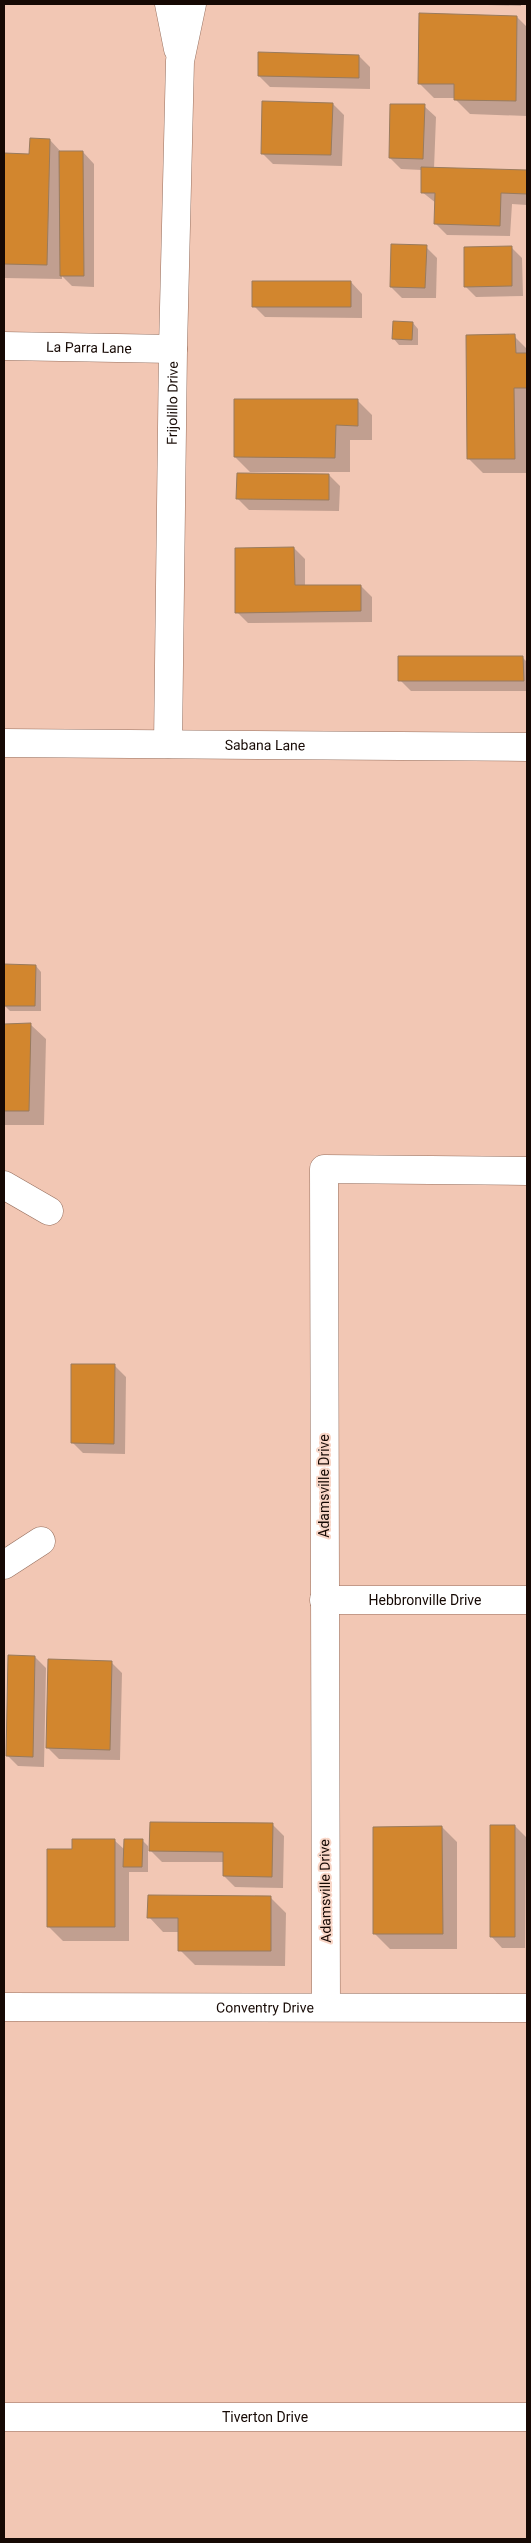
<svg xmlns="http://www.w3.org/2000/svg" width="531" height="2543" font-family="Roboto,sans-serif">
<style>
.shadow{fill:#0003}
.building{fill:#d2862e;stroke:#997b5e}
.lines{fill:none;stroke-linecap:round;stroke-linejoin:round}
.street-casing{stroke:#966f5e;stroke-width:29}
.street{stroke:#fff;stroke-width:28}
.labels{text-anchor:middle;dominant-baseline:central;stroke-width:4;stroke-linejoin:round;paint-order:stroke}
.street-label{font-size:14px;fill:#160904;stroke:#f9d6c7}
</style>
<rect width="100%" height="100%" fill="#f2c7b4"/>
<path class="shadow" d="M 456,4 L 521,4 L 521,6 Z
M 517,17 L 527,27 L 527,116 L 470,114 L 454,98 L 434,98 L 419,83 Z
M 359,56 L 370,67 L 370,89 L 270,87 L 259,76 Z
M 333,104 L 344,115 L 342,166 L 273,164 L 262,153 Z
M 424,106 L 436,117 L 434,169 L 527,171 L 527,205 L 512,204 L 510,236 L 447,235 L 436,224 L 436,203 L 422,192 L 422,170 L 401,169 L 390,158 Z
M 50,140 L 62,153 L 83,152 L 94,164 L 94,287 L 72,286 L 62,276 L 62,279 L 4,278 L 4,155 L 30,155 Z
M 426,247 L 437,258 L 436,298 L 402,298 L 391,287 Z
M 511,247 L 522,258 L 523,296 L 476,297 L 465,286 Z
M 351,282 L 362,294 L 362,318 L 265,317 L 254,306 Z
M 413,323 L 418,329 L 418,345 L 399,345 L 394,339 Z
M 514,336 L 527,349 L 527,473 L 483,473 L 468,458 Z
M 357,400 L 372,415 L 372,440 L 350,440 L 350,472 L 250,472 L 235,457 Z
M 329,475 L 340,486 L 339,511 L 249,510 L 238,499 Z
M 294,548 L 305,559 L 305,587 L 361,586 L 372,597 L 372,622 L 248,623 L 237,612 Z
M 523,658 L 527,662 L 527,691 L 411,691 L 400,680 Z
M 36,966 L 41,972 L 41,1011 L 10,1011 L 4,1005 Z
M 4,1025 L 31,1025 L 46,1039 L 44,1125 L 4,1125 Z
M 115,1366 L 126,1377 L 125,1454 L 83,1453 L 72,1442 Z
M 35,1657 L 46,1668 L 44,1767 L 18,1766 L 7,1755 Z
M 111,1662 L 122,1673 L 120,1760 L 59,1759 L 48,1748 Z
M 272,1824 L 284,1836 L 283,1888 L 235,1887 L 224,1876 L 224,1862 L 162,1862 L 151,1851 Z
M 515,1826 L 526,1837 L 525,1948 L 502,1948 L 491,1936 Z
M 442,1827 L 457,1842 L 457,1949 L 390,1949 L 375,1934 Z
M 114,1840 L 125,1850 L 142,1840 L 148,1846 L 148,1872 L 129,1872 L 129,1941 L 63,1941 L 48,1926 L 73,1850 Z
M 271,1898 L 286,1913 L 285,1966 L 195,1965 L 180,1950 L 180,1932 L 163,1932 L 149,1917 Z"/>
<path class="building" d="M 419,13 L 517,16 L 516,101 L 454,100 L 454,84 L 418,84 Z
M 258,52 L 359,55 L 359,78 L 258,76 Z
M 262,101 L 333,103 L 331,155 L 261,154 Z
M 390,104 L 425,104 L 423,159 L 389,158 Z
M 30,138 L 50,139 L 47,265 L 4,264 L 4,153 L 29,154 Z
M 59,151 L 83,151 L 84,276 L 60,276 Z
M 421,167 L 527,170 L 527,194 L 501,193 L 500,226 L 434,224 L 435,193 L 421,193 Z
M 391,244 L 427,245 L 425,288 L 390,287 Z
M 512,246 L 512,286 L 464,287 L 464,247 Z
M 252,281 L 351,281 L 351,307 L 252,307 Z
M 393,321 L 413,322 L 412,340 L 392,339 Z
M 515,334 L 516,353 L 527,353 L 527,388 L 514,388 L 515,459 L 467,459 L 466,335 Z
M 234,399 L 358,399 L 358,426 L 336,425 L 335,458 L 234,457 Z
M 237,473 L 329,474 L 329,500 L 236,499 Z
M 294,547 L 295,585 L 361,585 L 361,611 L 235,613 L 235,548 Z
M 398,656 L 523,656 L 524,681 L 398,681 Z
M 4,964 L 36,965 L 35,1006 L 4,1006 Z
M 31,1023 L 29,1111 L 4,1111 L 4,1024 Z
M 71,1364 L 115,1364 L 114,1444 L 71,1443 Z
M 8,1655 L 35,1656 L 33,1757 L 6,1756 Z
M 48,1659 L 112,1661 L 110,1750 L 46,1748 Z
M 150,1822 L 273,1823 L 272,1877 L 223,1876 L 223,1852 L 149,1851 Z
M 490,1825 L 515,1825 L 515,1937 L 490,1937 Z
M 442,1826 L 443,1934 L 373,1934 L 373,1827 Z
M 72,1839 L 115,1839 L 115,1927 L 47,1927 L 47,1849 L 72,1849 Z
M 124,1839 L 143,1839 L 142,1867 L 123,1867 Z
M 148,1895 L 271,1896 L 271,1951 L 178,1951 L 178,1918 L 147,1918 Z"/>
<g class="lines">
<defs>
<g id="street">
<path d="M 169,4 L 178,49"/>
<path id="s1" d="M 4,346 L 173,349"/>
<path id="s2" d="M 4,743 L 527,747"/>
<path id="s3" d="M 168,744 L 173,349 L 180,61 L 192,4"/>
<path d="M 4,1185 L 49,1211"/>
<path d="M 4,1565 L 41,1541"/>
<path id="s4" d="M 324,1600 L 527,1600"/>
<path id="s5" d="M 4,2007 L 527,2008"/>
<path d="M 326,2007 L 324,1169 L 527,1171"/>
<path id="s6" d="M 4,2417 L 527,2417"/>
</g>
</defs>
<use href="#street" class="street-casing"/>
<use href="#street" class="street"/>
</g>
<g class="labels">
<g class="street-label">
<text stroke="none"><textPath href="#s1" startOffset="85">La Parra Lane</textPath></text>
<text stroke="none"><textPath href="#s3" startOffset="341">Frijolillo Drive</textPath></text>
<text stroke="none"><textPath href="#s2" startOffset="261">Sabana Lane</textPath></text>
<text transform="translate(324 1486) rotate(-90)">Adamsville Drive</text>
<text stroke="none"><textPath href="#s4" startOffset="101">Hebbronville Drive</textPath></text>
<text transform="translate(325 1891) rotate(-91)">Adamsville Drive</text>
<text stroke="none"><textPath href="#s5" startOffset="261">Conventry Drive</textPath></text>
<text stroke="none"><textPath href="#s6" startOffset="261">Tiverton Drive</textPath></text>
</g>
</g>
<rect width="531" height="2543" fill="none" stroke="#160904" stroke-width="10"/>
</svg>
